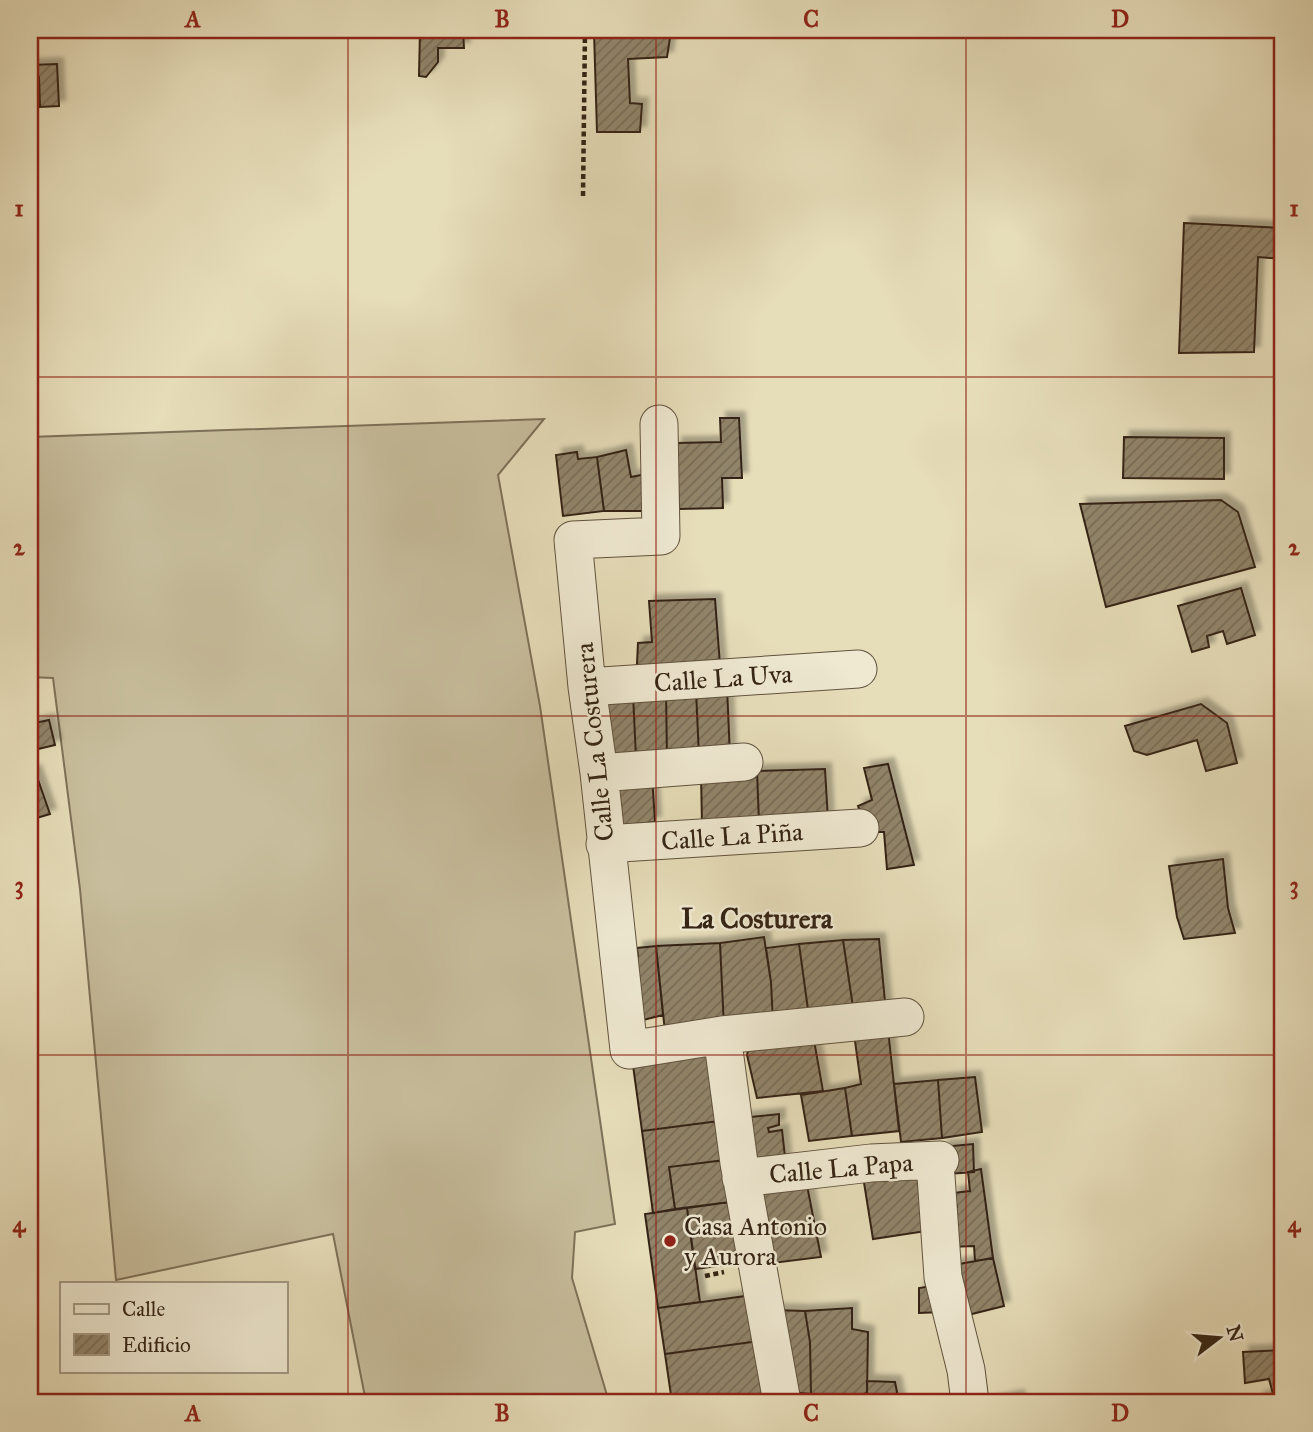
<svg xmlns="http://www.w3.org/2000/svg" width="1313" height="1432" font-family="'IM FELL Great Primer',serif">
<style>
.grass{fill:#c8be9d;stroke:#7e7158;stroke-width:2}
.building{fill:url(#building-hatch);stroke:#342414;stroke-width:2;filter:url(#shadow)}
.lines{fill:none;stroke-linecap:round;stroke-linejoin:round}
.minor-casing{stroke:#60523d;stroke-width:39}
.path{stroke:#342414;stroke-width:4.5;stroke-dasharray:5 3.5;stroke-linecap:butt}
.minor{stroke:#efe9d2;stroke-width:37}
.grid{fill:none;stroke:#8f2418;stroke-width:2;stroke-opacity:0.55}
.poi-dot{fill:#8f2418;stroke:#efe9d2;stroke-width:2.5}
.labels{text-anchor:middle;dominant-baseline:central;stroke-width:5;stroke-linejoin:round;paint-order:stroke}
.street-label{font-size:26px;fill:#342414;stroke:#efe9d2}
.poi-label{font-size:26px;fill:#342414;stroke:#efe9d2;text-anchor:start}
.neighbourhood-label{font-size:28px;font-weight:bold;fill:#342414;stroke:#efe9d2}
.neatline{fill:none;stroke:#8f2418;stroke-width:2.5}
.grid-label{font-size:23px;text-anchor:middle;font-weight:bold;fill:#8f2418}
</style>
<defs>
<pattern id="building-hatch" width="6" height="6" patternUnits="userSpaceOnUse" patternTransform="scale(1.75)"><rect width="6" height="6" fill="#91846a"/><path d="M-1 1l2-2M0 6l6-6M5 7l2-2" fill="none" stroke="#776c56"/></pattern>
<filter id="shadow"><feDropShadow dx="6" dy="-6" stdDeviation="2" flood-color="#0004"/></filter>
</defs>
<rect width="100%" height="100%" fill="#e6ddb9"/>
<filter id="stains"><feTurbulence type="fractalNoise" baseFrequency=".00286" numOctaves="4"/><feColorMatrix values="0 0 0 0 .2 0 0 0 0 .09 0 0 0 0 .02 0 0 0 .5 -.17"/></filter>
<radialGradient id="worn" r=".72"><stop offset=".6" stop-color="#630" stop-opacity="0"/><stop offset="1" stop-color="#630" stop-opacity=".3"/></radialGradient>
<path class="grass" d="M 544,419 L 498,475 L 540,706 L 615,1224 L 575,1232 L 572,1278 L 609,1402 L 366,1402 L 333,1234 L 116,1280 L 80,889 L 53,678 L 30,677 L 30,437 Z"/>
<path class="building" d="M 420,30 L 463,30 L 464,48 L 438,48 L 438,62 L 426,77 L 419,76 Z
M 594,31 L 670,38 L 667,57 L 628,59 L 630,103 L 642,104 L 640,132 L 597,132 Z
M 57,64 L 59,106 L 40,107 L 39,77 L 30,78 L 30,65 Z
M 1184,223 L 1283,228 L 1283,259 L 1258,257 L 1254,352 L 1179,353 Z
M 720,418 L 739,418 L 742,478 L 722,478 L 723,508 L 679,509 L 676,443 L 721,442 Z
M 1124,437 L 1224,438 L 1224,479 L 1123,478 Z
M 626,450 L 631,477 L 646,474 L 651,511 L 604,511 L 597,457 Z
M 577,452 L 578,459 L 597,457 L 604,511 L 563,516 L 556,455 Z
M 1221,500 L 1238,512 L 1255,567 L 1106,607 L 1080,504 Z
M 1241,588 L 1255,635 L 1227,644 L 1223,631 L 1207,636 L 1209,647 L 1192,652 L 1178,606 Z
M 715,599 L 721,678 L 636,684 L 638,643 L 652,642 L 649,601 Z
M 727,687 L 730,756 L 699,757 L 696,690 Z
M 696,690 L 699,757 L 667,757 L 666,692 Z
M 666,692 L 667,757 L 636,758 L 633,694 Z
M 633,694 L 636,758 L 605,764 L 593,696 Z
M 1201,704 L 1227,723 L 1237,763 L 1206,771 L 1197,740 L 1147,755 L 1134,751 L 1125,726 Z
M 49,720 L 55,745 L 30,751 L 30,724 Z
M 888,764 L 914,865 L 887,869 L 884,832 L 869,832 L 858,806 L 872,800 L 864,768 Z
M 825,769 L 828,820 L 759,823 L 757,771 Z
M 35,771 L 50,814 L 30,820 L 30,773 Z
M 757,771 L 759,823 L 702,825 L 701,775 Z
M 652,775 L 655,822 L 619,826 L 614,779 Z
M 1223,859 L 1228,908 L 1235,933 L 1184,939 L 1177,917 L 1169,866 Z
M 764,937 L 771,982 L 773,1023 L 724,1028 L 720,943 Z
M 879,939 L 886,1012 L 854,1014 L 843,940 Z
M 843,940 L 854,1014 L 809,1017 L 799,944 Z
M 720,943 L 724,1028 L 665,1032 L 656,946 Z
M 799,944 L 809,1017 L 773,1023 L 771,982 L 766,948 Z
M 656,946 L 663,1015 L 639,1021 L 619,959 L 638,956 L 637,948 Z
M 887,1020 L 899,1131 L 852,1136 L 845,1088 L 861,1084 L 853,1027 Z
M 812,1029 L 823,1091 L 757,1098 L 747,1055 L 751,1037 Z
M 709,1048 L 719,1121 L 642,1131 L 632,1058 Z
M 975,1077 L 982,1132 L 942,1138 L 938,1080 Z
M 938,1080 L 942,1138 L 901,1142 L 894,1084 Z
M 845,1088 L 852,1136 L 809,1141 L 801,1095 Z
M 779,1114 L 779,1125 L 768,1128 L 769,1132 L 782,1130 L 786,1166 L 739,1163 L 733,1119 Z
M 719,1121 L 725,1160 L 669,1167 L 675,1209 L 653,1213 L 642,1131 Z
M 973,1144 L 974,1172 L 948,1174 L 942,1147 Z
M 725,1160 L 730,1202 L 675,1209 L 669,1167 Z
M 925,1167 L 933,1230 L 873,1239 L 862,1170 Z
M 981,1169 L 993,1258 L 975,1261 L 974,1246 L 950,1247 L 950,1211 L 957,1207 L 952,1193 L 970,1191 L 968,1172 Z
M 804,1170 L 821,1257 L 757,1265 L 741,1178 Z
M 730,1202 L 739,1263 L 695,1269 L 687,1208 Z
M 687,1208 L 700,1302 L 658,1308 L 645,1214 Z
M 993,1258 L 1004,1306 L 952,1319 L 942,1267 Z
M 939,1285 L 942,1312 L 919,1313 L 919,1288 Z
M 753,1295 L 759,1341 L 665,1354 L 658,1308 Z
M 852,1308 L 852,1329 L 868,1332 L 867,1393 L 860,1395 L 858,1401 L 811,1394 L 810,1342 L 805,1311 Z
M 775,1310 L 805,1311 L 810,1342 L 811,1394 L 789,1392 Z
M 759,1341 L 772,1402 L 672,1402 L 665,1354 Z
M 1283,1350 L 1283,1402 L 1258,1402 L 1258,1398 L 1273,1394 L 1269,1379 L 1245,1383 L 1243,1352 Z
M 867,1381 L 895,1382 L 899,1402 L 824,1402 L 823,1396 L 858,1401 L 860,1395 L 867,1393 Z
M 1018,1396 L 1019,1402 L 990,1402 Z"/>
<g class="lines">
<defs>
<path id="minor" d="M 659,424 L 661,536 L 573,540 L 587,687 L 599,773 L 629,1050 L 722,1035 L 905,1017
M 587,687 L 858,669
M 599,773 L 744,762
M 605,844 L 860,828
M 722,1035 L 739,1163 L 782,1402
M 936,1176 L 943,1277 L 966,1370 L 970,1402
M 741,1178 L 871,1163 L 940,1160"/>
</defs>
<use href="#minor" class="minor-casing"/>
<path class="path" d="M 583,196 L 585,30
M 705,1276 L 724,1272"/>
<use href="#minor" class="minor"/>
</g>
<path class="grid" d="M 348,30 L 348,1402M 656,30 L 656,1402M 966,30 L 966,1402M 30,377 L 1283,377M 30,716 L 1283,716M 30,1055 L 1283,1055"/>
<circle class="poi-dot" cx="670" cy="1241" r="7"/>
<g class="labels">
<g class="street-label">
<text transform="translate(723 678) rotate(-4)">Calle La Uva</text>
<text transform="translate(594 742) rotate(-96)">Calle La Costurera</text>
<text transform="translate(732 836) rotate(-4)">Calle La Piña</text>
<text transform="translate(841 1168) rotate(-5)">Calle La Papa</text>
</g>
<g class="poi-label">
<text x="684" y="1226">Casa Antonio<tspan x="684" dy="30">y Aurora</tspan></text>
</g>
<g class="neighbourhood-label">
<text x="757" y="918">La Costurera</text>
</g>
</g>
<rect width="1313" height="1432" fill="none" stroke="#e6ddb9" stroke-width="77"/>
<rect x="60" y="1282" width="228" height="91" fill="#efe9d2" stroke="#a49a86" stroke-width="2"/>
<rect x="74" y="1304" width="35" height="10" fill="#efe9d2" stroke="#a49a86" stroke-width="2"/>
<text x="122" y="1316" font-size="21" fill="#342414">Calle</text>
<rect x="74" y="1334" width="35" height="21" fill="url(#building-hatch)" stroke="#a49a86" stroke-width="2"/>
<text x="122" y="1352" font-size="21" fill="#342414">Edificio</text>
<g transform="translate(1219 1338) rotate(74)" stroke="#efe9d2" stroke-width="5" paint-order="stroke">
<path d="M0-5L12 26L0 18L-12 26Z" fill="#342414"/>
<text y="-10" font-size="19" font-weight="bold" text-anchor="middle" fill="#342414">N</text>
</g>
<rect x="38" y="38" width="1236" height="1356" class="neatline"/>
<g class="grid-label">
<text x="193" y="27">A</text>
<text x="502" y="27">B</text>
<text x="811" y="27">C</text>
<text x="1120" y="27">D</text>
<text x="19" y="216">1</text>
<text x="1294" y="216">1</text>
<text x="19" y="555">2</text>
<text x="1294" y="555">2</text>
<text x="19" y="893">3</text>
<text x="1294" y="893">3</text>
<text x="19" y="1232">4</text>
<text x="1294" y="1232">4</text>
<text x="193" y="1421">A</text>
<text x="502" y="1421">B</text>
<text x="811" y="1421">C</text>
<text x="1120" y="1421">D</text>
</g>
<rect width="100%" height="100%" filter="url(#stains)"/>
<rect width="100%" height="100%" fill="url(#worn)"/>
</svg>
